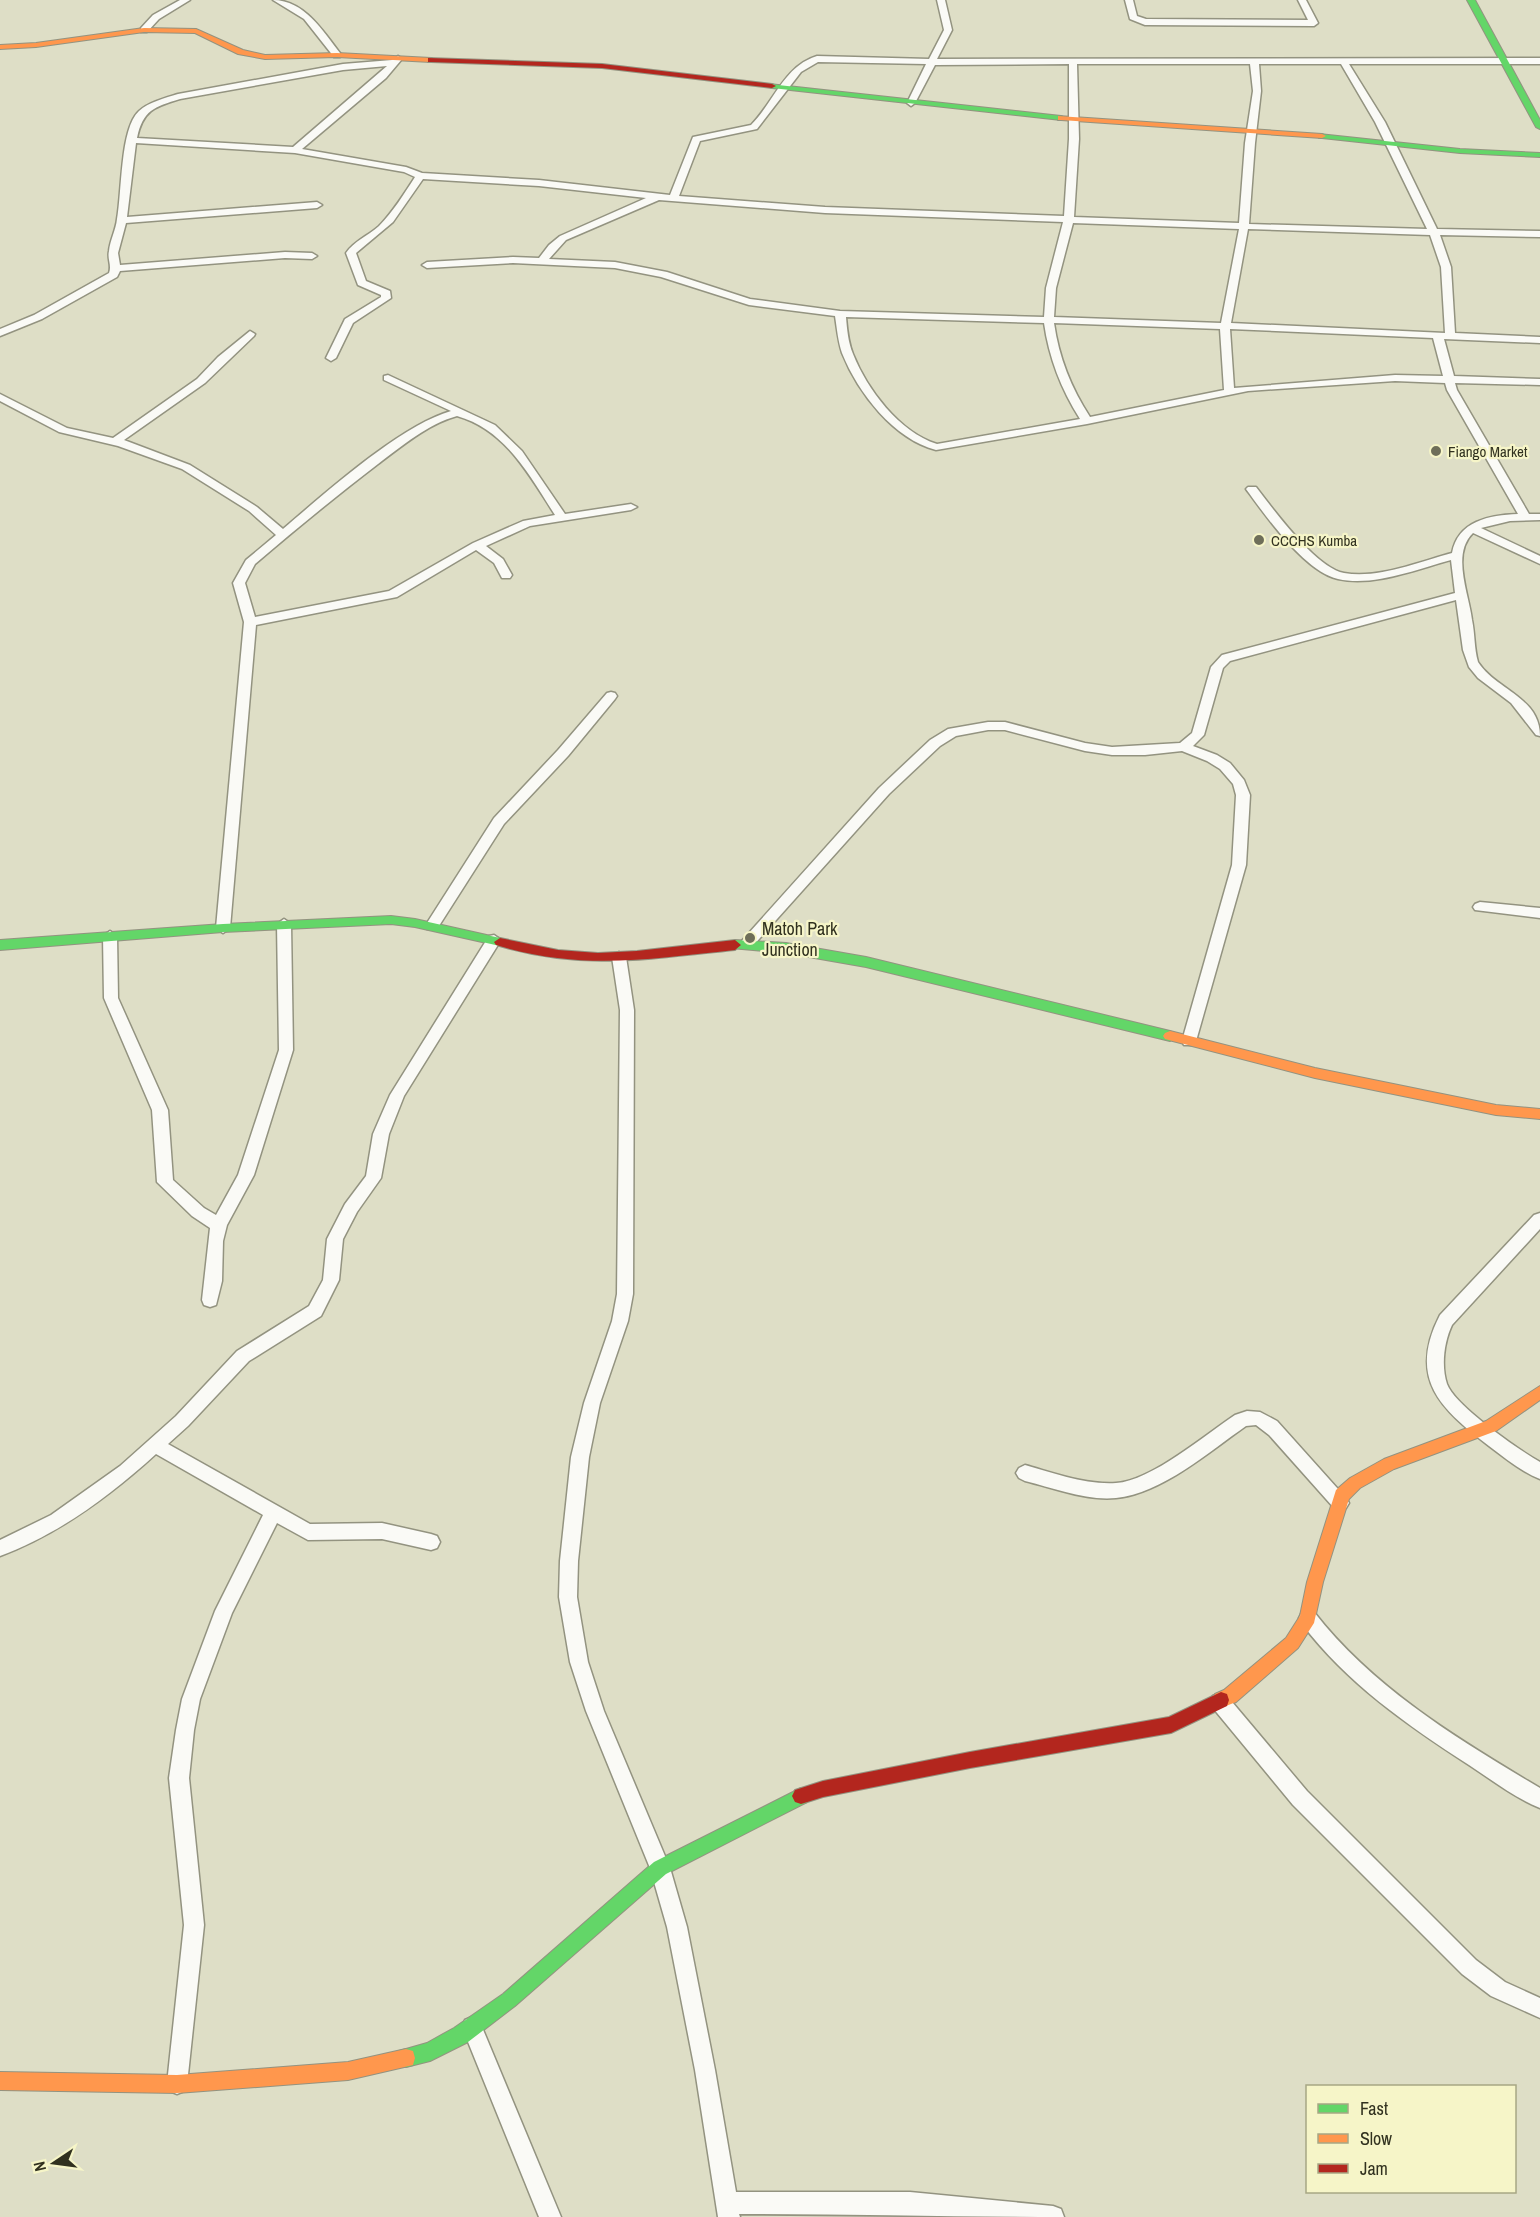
<svg xmlns="http://www.w3.org/2000/svg" width="1540" height="2217" font-family="'Archivo Narrow',sans-serif">
<style>
.lines{fill:none;stroke-linecap:round;stroke-linejoin:round}
.street-casing{stroke:#939380;stroke-width:3}
.fast-casing{stroke:#939380;stroke-width:2}
.slow-casing{stroke:#939380;stroke-width:2}
.jam-casing{stroke:#939380;stroke-width:2}
.street{fill:#fafaf6;fill-rule:evenodd}
.fast{fill:#63d668;fill-rule:evenodd}
.slow{fill:#ff974d;fill-rule:evenodd}
.jam{fill:#b3261e;fill-rule:evenodd}
.poi-dot{fill:#6e6e59;stroke:#f6f5c8;stroke-width:2}
.labels{text-anchor:middle;dominant-baseline:central;stroke-width:4.5;stroke-linejoin:round;paint-order:stroke}
.far-poi-label{font-size:15px;fill:#31311f;stroke:#f6f5c8;text-anchor:start}
.poi-label{font-size:18px;fill:#31311f;stroke:#f6f5c8;text-anchor:start}
</style>
<rect width="100%" height="100%" fill="#dedec6"/>
<g class="lines">
<defs>
<path id="street" d="M 180,0 L 190,0 L 159,19 L 147,32 L 141,32 L 141,28 L 153,15 Z
M 273,0 C 304,0 323,31 340,53 L 340,57 L 334,57 L 304,19 Z
M 937,0 L 945,0 L 952,30 L 937,59 L 1540,58 L 1540,64 L 1349,64 L 1385,122 L 1437,229 L 1540,231 L 1540,237 L 1440,235 L 1451,267 L 1455,333 L 1540,337 L 1540,343 L 1444,339 L 1454,376 L 1540,379 L 1540,385 L 1455,383 L 1457,390 L 1529,514 L 1540,514 L 1540,520 L 1510,521 L 1481,528 L 1540,556 L 1540,564 L 1473,533 C 1451,554 1469,594 1472,620 C 1475,634 1474,648 1478,662 C 1496,690 1540,697 1540,736 L 1536,735 L 1511,703 L 1478,678 L 1469,667 L 1463,650 L 1456,600 L 1230,661 L 1223,668 L 1204,735 L 1193,746 L 1217,755 L 1230,763 L 1244,780 L 1250,795 L 1246,865 L 1196,1041 L 1194,1045 L 1184,1045 L 1182,1041 L 1232,865 L 1236,795 L 1233,784 L 1220,769 L 1207,761 L 1182,751 L 1145,755 L 1112,755 L 1085,751 L 1005,730 L 988,730 L 956,736 L 940,746 L 889,794 L 751,948 L 741,948 L 739,944 L 879,788 L 930,740 L 948,729 L 988,722 L 1005,722 L 1085,743 L 1112,747 L 1180,743 L 1192,733 L 1211,667 L 1222,655 L 1455,593 L 1451,560 C 1417,569 1374,587 1338,579 C 1305,572 1265,515 1246,489 L 1248,487 L 1256,487 C 1273,509 1316,568 1344,573 C 1378,579 1419,562 1452,553 C 1458,521 1489,515 1518,514 L 1447,390 L 1445,383 L 1395,381 L 1248,391 L 1087,424 L 936,450 C 894,439 858,393 842,353 C 838,341 837,329 835,316 L 749,305 L 661,277 L 615,268 L 513,263 L 427,268 L 422,265 L 427,262 L 513,257 L 539,258 L 549,245 L 560,236 L 646,198 L 539,186 L 423,179 L 393,222 L 356,253 L 366,281 L 390,291 L 391,298 L 353,323 L 336,358 L 331,361 L 326,358 L 345,319 L 381,297 L 381,295 L 358,285 L 346,253 C 354,241 368,236 379,226 C 393,212 404,194 415,177 L 404,172 L 295,153 L 136,143 L 127,217 L 317,202 L 322,205 L 317,208 L 126,223 L 118,253 L 120,265 L 285,252 L 312,253 L 317,256 L 312,259 L 285,258 L 120,271 L 117,277 L 42,319 L 0,336 L 0,329 L 34,315 L 109,273 C 112,265 107,259 109,251 C 110,240 116,230 117,219 C 122,193 120,128 139,111 C 149,102 165,98 178,94 L 343,64 L 392,60 L 398,56 L 402,59 L 386,78 L 302,149 L 406,167 L 422,173 L 539,180 L 670,195 L 693,137 L 751,125 C 774,102 784,66 817,56 L 929,59 L 944,30 ZM 818,62 L 926,64 L 907,103 L 911,106 L 915,103 L 935,65 L 1069,64 L 1069,139 L 1064,216 L 825,207 L 679,196 L 700,141 L 757,129 L 801,72 ZM 1077,64 L 1250,64 L 1253,91 L 1245,143 L 1239,223 L 1074,217 L 1079,139 ZM 1259,64 L 1341,64 L 1375,122 L 1427,229 L 1249,224 L 1255,143 L 1261,91 ZM 387,66 L 293,147 L 137,138 C 143,110 154,107 180,99 L 343,70 ZM 659,200 L 825,213 L 1063,222 L 1046,288 L 1044,317 L 840,311 L 750,299 L 667,272 L 615,262 L 549,259 L 566,240 ZM 1073,223 L 1239,229 L 1221,323 L 1054,317 L 1056,288 ZM 1248,229 L 1430,235 L 1441,267 L 1445,333 L 1231,323 ZM 846,317 L 1044,323 C 1049,358 1061,389 1080,419 L 937,444 C 899,432 867,389 853,354 C 848,342 847,329 846,317 ZM 1054,323 L 1220,329 L 1224,390 L 1090,417 C 1071,388 1059,358 1054,323 ZM 1230,329 L 1433,338 L 1443,376 L 1395,375 L 1234,388 Z
M 1125,0 L 1133,0 L 1137,16 L 1146,19 L 1308,20 L 1298,0 L 1306,0 L 1318,23 L 1314,26 L 1145,25 L 1130,19 Z
M 250,331 L 255,334 L 254,336 L 205,383 L 124,440 L 190,465 L 257,507 L 283,529 C 324,494 401,425 451,411 L 384,380 L 384,376 L 388,375 L 495,425 L 522,451 L 565,514 L 631,504 L 637,507 L 631,510 L 530,526 L 486,546 L 503,559 L 512,575 L 510,578 L 502,578 L 494,563 L 476,550 L 397,597 L 256,625 L 230,928 L 223,933 L 216,928 L 244,622 L 233,583 L 246,560 L 276,535 L 249,511 L 182,469 L 118,446 L 59,432 L 0,401 L 0,394 L 67,428 L 113,438 L 197,379 L 218,357 ZM 457,416 C 506,430 529,475 555,515 L 523,521 L 473,543 L 389,591 L 255,617 L 245,583 L 255,564 C 295,530 336,496 378,464 C 402,446 428,424 457,416 Z
M 611,692 L 615,693 L 617,696 L 615,699 L 568,756 L 504,824 L 437,929 L 427,929 L 425,926 L 427,923 L 494,818 L 558,750 L 607,693 Z
M 1480,902 L 1540,908 L 1540,918 L 1475,910 L 1473,907 L 1475,904 Z
M 284,919 L 291,924 L 293,1050 L 254,1175 L 227,1225 L 223,1241 L 222,1281 L 216,1305 L 210,1307 L 204,1305 L 202,1300 L 210,1228 L 192,1216 L 157,1182 L 152,1110 L 104,998 L 103,936 L 110,931 L 117,936 L 118,998 L 168,1110 L 173,1180 L 204,1208 L 216,1215 L 238,1175 L 279,1050 L 277,924 Z
M 494,935 L 501,940 L 404,1096 L 389,1134 L 381,1178 L 357,1212 L 343,1239 L 339,1280 L 321,1316 L 249,1361 L 188,1426 L 168,1444 L 310,1524 L 382,1523 L 431,1534 L 437,1536 L 440,1542 L 437,1548 L 431,1550 L 382,1539 L 308,1540 L 277,1523 L 232,1613 L 200,1699 L 194,1730 L 189,1778 L 204,1925 L 187,2084 L 184,2091 L 177,2094 L 170,2091 L 167,2084 L 184,1925 L 169,1778 L 176,1730 L 182,1699 L 215,1611 L 263,1515 L 156,1454 C 110,1496 59,1534 0,1556 L 0,1540 L 51,1515 L 120,1466 L 176,1416 L 237,1351 L 309,1306 L 323,1280 L 327,1239 L 345,1204 L 366,1176 L 373,1134 L 390,1095 L 489,936 Z
M 619,952 L 626,957 L 634,1010 L 633,1294 L 628,1321 L 600,1403 L 589,1457 L 578,1561 L 577,1597 L 588,1662 L 604,1711 L 670,1868 L 687,1927 L 715,2070 L 736,2192 L 910,2192 L 1053,2206 L 1061,2209 L 1064,2217 C 956,2217 848,2214 739,2214 L 740,2217 L 718,2217 L 695,2070 L 667,1927 L 650,1868 L 586,1711 L 570,1662 L 559,1597 L 560,1561 L 571,1457 L 584,1403 L 612,1321 L 617,1294 L 620,1010 L 612,957 Z
M 1540,1213 L 1540,1229 L 1452,1325 C 1444,1342 1441,1366 1447,1384 C 1455,1406 1519,1450 1540,1462 L 1540,1479 C 1522,1472 1505,1458 1489,1446 C 1441,1409 1407,1379 1440,1315 L 1534,1215 Z
M 1247,1411 L 1260,1412 L 1277,1421 L 1346,1498 L 1349,1503 L 1346,1508 L 1340,1511 L 1334,1508 L 1269,1435 L 1256,1425 L 1246,1426 C 1210,1451 1161,1494 1116,1498 C 1086,1501 1054,1488 1025,1481 L 1019,1478 L 1016,1473 L 1019,1468 L 1025,1465 C 1054,1473 1086,1485 1116,1483 C 1151,1481 1205,1435 1235,1415 Z
M 1308,1610 L 1314,1612 C 1373,1688 1459,1740 1540,1788 L 1540,1808 C 1515,1798 1492,1780 1469,1765 C 1407,1725 1347,1683 1302,1624 L 1299,1618 L 1302,1612 Z
M 1220,1693 L 1227,1696 L 1307,1791 L 1476,1960 L 1505,1982 L 1540,1998 L 1540,2018 L 1491,1996 L 1462,1974 L 1293,1805 L 1213,1708 L 1211,1702 L 1213,1696 Z
M 472,2017 L 479,2020 L 561,2217 L 539,2217 L 462,2027 L 465,2020 Z"/>
<path id="fast" d="M 1467,0 L 1475,0 L 1540,120 L 1540,129 L 1536,127 Z
M 769,84 L 1061,116 L 1065,118 L 1061,120 L 772,88 L 768,86 Z
M 1319,134 L 1460,149 L 1540,153 L 1540,157 L 1460,153 L 1322,138 L 1319,138 Z
M 391,916 L 415,919 L 500,938 L 506,942 L 500,946 L 415,927 L 391,924 L 223,932 L 0,950 L 0,940 L 223,924 Z
M 735,940 L 786,943 L 866,957 L 1170,1031 L 1177,1036 L 1170,1041 L 866,967 L 786,953 L 731,948 L 729,945 Z
M 801,1788 L 807,1790 L 810,1796 L 807,1802 L 666,1874 L 515,2006 L 468,2042 L 430,2061 L 406,2067 L 399,2065 L 397,2058 L 399,2051 L 427,2043 L 454,2028 L 503,1994 L 654,1862 Z"/>
<path id="slow" d="M 144,28 L 196,29 L 243,50 L 265,55 L 337,53 L 431,58 L 435,60 L 431,62 L 337,57 L 265,59 L 238,54 L 195,33 L 144,32 L 36,47 L 0,49 L 0,45 L 36,43 Z
M 1058,116 L 1322,134 L 1326,136 L 1322,138 L 1061,120 L 1058,120 Z
M 1170,1031 L 1315,1068 L 1496,1105 L 1540,1109 L 1540,1119 L 1496,1115 L 1315,1078 L 1165,1039 L 1163,1036 L 1165,1033 Z
M 1540,1386 L 1540,1400 L 1496,1431 L 1394,1469 L 1360,1488 L 1349,1499 L 1323,1582 L 1314,1623 L 1298,1648 L 1236,1702 L 1221,1708 L 1215,1706 L 1213,1700 L 1215,1694 L 1224,1690 L 1286,1638 L 1300,1616 L 1307,1582 L 1336,1490 L 1350,1478 L 1384,1459 L 1486,1421 Z
M 406,2049 L 413,2051 L 415,2058 L 413,2065 L 348,2080 L 177,2093 L 0,2090 L 0,2072 L 177,2075 L 348,2062 Z"/>
<path id="jam" d="M 428,58 L 602,64 L 772,84 L 776,86 L 772,88 L 602,68 L 431,62 L 428,62 Z
M 500,938 L 558,950 L 598,953 L 637,951 L 735,940 L 741,945 L 735,950 C 647,959 583,971 496,945 L 494,942 Z
M 1221,1692 L 1227,1694 L 1229,1700 L 1227,1706 L 1171,1733 L 970,1768 L 823,1797 L 801,1804 L 795,1802 L 792,1796 L 795,1790 L 823,1781 L 970,1752 L 1169,1717 Z"/>
</defs>
<use href="#street" class="street-casing"/>
<use href="#fast" class="fast-casing"/>
<use href="#slow" class="slow-casing"/>
<use href="#jam" class="jam-casing"/>
<use href="#street" class="street"/>
<use href="#fast" class="fast"/>
<use href="#slow" class="slow"/>
<use href="#jam" class="jam"/>
</g>
<g class="poi-dot">
<circle cx="1436" cy="451" r="6"/>
<circle cx="1259" cy="540" r="6"/>
<circle cx="750" cy="938" r="6"/>
</g>
<g class="labels">
<g class="far-poi-label">
<text x="1448" y="451">Fiango Market</text>
<text x="1271" y="540">CCCHS Kumba</text>
</g>
<g class="poi-label">
<text x="762" y="928">Matoh Park<tspan x="762" dy="21">Junction</tspan></text>
</g>
</g>
<rect x="1306" y="2085" width="210" height="108" fill="#f6f5c8" stroke="#a7a784" stroke-width="1.5"/>
<rect x="1318" y="2104" width="30" height="9" fill="#63d668" stroke="#a7a784" stroke-width="1.5"/>
<text x="1360" y="2115" font-size="18" fill="#31311f">Fast</text>
<rect x="1318" y="2134" width="30" height="9" fill="#ff974d" stroke="#a7a784" stroke-width="1.5"/>
<text x="1360" y="2145" font-size="18" fill="#31311f">Slow</text>
<rect x="1318" y="2164" width="30" height="9" fill="#b3261e" stroke="#a7a784" stroke-width="1.5"/>
<text x="1360" y="2175" font-size="18" fill="#31311f">Jam</text>
<g transform="translate(54 2163) rotate(257)" stroke="#f6f5c8" stroke-width="4.5" paint-order="stroke">
<path d="M0-4.5L10 22L0 15L-10 22Z" fill="#31311f"/>
<text y="-9" font-size="16" font-weight="bold" text-anchor="middle" fill="#31311f">N</text>
</g>
</svg>
